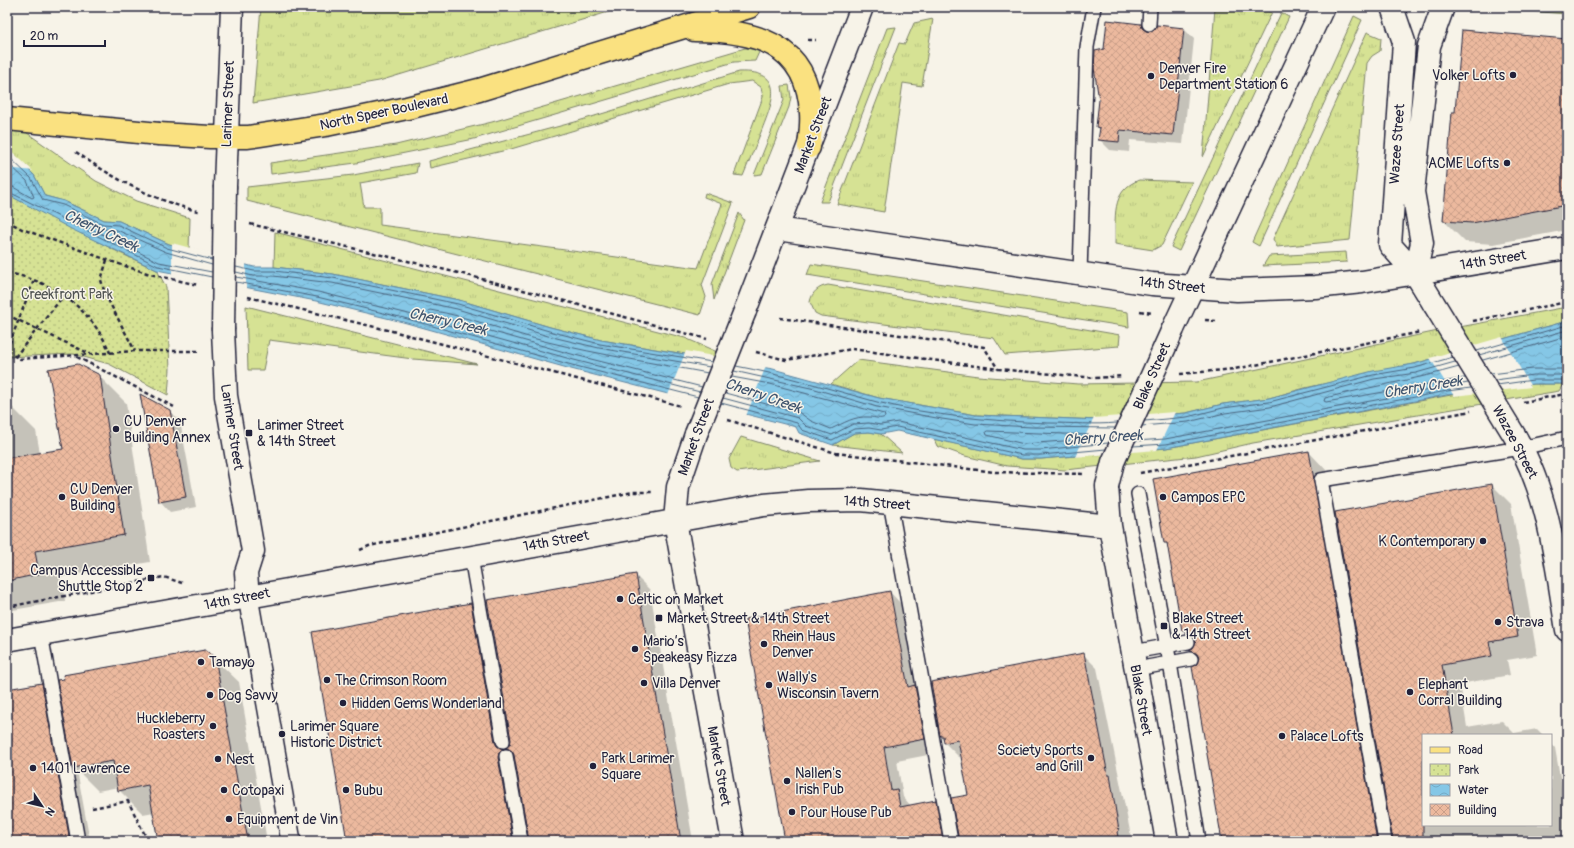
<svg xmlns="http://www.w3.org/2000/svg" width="1574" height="848" font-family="Pangolin,sans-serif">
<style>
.grass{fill:url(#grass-tufts);stroke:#7c8268}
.park{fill:url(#park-dots);stroke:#7c8268}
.water{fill:url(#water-waves);stroke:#5d85a2}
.pier{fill:#f7f3e8}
.shadow{fill:#0003;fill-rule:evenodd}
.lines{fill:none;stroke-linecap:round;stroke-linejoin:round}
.shore{stroke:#4a647f;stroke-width:1}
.building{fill:url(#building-cross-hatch);stroke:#22223b}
.service-casing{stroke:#22223b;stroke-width:16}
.pedestrian-casing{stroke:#22223b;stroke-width:22}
.minor-casing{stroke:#22223b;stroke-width:25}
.tertiary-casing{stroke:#22223b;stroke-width:25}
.secondary-casing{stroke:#22223b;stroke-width:25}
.primary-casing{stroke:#22223b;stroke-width:25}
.path{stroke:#22223b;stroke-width:2.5;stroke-dasharray:4 3;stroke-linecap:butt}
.service{stroke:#f7f3e8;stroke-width:13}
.pedestrian{stroke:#f7f3e8;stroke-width:19}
.minor{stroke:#f7f3e8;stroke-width:22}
.tertiary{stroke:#f7f3e8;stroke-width:22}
.secondary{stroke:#f7f3e8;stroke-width:22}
.primary{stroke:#fae180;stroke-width:22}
.minor-bridge-casing{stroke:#22223b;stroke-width:25;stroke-linecap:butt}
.tertiary-bridge-casing{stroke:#22223b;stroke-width:25;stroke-linecap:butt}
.secondary-bridge-casing{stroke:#22223b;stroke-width:25;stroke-linecap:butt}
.primary-bridge-casing{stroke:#22223b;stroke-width:25;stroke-linecap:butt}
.minor-bridge{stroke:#f7f3e8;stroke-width:22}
.tertiary-bridge{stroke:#f7f3e8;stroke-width:22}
.secondary-bridge{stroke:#f7f3e8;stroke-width:22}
.primary-bridge{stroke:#fae180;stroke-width:22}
.poi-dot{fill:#22223b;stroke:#f7f3e8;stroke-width:1.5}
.labels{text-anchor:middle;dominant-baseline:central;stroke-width:3;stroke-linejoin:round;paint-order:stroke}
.poi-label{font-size:14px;fill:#22223b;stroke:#f7f3e8;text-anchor:start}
.street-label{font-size:14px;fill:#22223b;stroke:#f7f3e8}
.park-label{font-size:14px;fill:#4f5251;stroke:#f7f3e8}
.water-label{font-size:15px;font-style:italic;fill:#40546e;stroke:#f7f3e8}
</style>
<defs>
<pattern id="grass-tufts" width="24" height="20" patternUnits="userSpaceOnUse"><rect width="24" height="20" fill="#d6e294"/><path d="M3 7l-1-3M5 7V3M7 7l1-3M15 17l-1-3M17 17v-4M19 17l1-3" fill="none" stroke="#b7c280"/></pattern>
<pattern id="park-dots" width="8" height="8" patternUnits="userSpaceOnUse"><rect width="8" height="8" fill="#d6e294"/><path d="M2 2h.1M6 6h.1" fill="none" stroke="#b7c280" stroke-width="1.8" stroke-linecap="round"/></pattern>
<pattern id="water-waves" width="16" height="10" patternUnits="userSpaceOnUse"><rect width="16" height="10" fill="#85c7e6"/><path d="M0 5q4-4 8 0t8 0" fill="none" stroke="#73abc6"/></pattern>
<pattern id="building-cross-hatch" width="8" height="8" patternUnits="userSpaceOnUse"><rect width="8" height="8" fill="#ecb99e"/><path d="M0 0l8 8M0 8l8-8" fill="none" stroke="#ca9f89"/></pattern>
</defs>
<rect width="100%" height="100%" fill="#f7f3e8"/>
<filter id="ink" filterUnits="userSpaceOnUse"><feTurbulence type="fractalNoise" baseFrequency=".025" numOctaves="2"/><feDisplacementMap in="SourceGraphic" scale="8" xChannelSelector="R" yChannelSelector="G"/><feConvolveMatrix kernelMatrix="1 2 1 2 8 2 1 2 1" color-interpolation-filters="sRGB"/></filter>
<g filter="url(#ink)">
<path class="grass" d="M 261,7 L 625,7 L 379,81 L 253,103 Z
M 1474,7 L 1567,7 L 1567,14 Z
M 1215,8 L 1272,12 L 1203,157 Z
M 1281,13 L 1289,17 L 1179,251 L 1171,247 Z
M 1354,16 L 1362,20 L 1259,246 L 1252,242 Z
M 933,19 L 922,86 L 903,83 L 884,212 L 837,204 L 899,43 L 905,44 L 914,23 Z
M 896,27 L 828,202 L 820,202 L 887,28 Z
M 1367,32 L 1381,38 L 1380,51 L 1372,56 L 1367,63 L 1350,240 L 1277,247 L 1273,239 Z
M 745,48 L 760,50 L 755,61 L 734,62 L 474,139 L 356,163 L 271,174 L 270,163 L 396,145 L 492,122 Z
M 739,72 C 788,70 772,103 761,132 C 755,147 749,161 743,176 L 734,175 L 763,97 L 761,87 L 752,81 L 729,84 L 511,149 L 430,168 L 429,161 L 575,122 Z
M 789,85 L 791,97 L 789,107 L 762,174 L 754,175 L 784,100 L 782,86 Z
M 7,119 L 96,181 L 136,201 L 190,218 L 189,249 L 169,244 L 119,221 L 104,220 L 64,201 L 45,196 L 34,175 L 7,150 Z
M 418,163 L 416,173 L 360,183 L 364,207 L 380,207 L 380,225 L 698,268 L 722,204 L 704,197 L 705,193 L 733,203 L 702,285 L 706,297 L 700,315 L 247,201 L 247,187 L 353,175 Z
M 1139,180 L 1192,182 L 1162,245 L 1153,250 L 1115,244 C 1116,218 1110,191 1139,180 Z
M 739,213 L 744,220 L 714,300 L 712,284 Z
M 275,232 L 685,338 L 745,364 L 601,340 L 550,327 L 459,300 L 333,274 L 274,267 Z
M 1346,252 L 1347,262 L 1263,266 L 1269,256 Z
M 811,264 L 1128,312 L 1129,327 L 807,275 Z
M 828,285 L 1120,335 L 1119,346 L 1005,355 L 994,338 L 821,316 L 815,313 L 810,302 C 812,292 818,287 828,285 Z
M 246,306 L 477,364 L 413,359 L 269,340 L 263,370 L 248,370 Z
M 1567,307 L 1567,321 L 1414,364 L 1305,388 L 1269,398 L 1223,404 L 1186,413 L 1100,420 L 976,415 L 879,398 L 831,384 L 858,360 L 978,376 L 1078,384 L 1197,382 L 1438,331 Z
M 1533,384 L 1563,384 L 1559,391 L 1253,443 L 1196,456 L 1065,470 L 1007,466 L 965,456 L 937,446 L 934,439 L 1022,459 L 1041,459 L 1166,448 L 1451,395 Z
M 869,432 L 881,434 L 902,453 L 833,445 L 854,433 Z
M 741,437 L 820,461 L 737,472 L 731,468 L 729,459 Z"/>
<path class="park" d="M 7,194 L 120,253 L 157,270 L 166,287 L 170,369 L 168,395 L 109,364 L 73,354 L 7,357 Z"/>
<path class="water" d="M 7,150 L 34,175 L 45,196 L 64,201 L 104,220 L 119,221 L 169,244 L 254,267 L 274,267 L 333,274 L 459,300 L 550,327 L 601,340 L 773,369 L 879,398 L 976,415 L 1100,420 L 1186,413 L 1223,404 L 1269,398 L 1373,371 L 1414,364 L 1567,321 L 1567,384 L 1533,384 L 1447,395 L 1166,448 L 1041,459 L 1022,459 L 897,431 L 881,434 L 869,432 L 854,433 L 833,445 L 799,433 L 796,427 L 571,369 L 403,322 L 316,301 L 157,270 L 71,229 L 7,194 Z"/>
<path class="pier" d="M 7,148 L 8,148 L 33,171 L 7,168 Z
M 172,243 L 246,263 L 246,290 L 172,275 Z
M 1502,337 L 1531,387 L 1454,396 L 1430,358 Z
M 686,351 L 766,366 L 746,416 L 668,395 Z
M 1175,412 L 1157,450 L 1075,457 L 1094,418 Z"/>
<path class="shadow" d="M 1141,25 L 1149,33 L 1184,29 L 1194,39 L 1183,144 L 1130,140 L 1129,152 L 1110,150 L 1100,140 L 1101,130 L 1097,127 L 1105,50 Z
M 1567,40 L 1567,230 L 1493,244 L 1465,242 L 1444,221 L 1456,114 Z
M 99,376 L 126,403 L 150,562 L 61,577 L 65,601 L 7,611 L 7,404 L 9,404 L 36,431 L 40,453 L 64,450 Z
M 170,411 L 180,421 L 196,507 L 170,512 L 160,501 Z
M 1309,452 L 1327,471 L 1335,513 L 1492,485 L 1511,504 L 1537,655 L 1507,660 L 1510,675 L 1460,684 L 1467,727 L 1502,721 L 1514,733 L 1537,729 L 1543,735 L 1423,735 L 1423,825 L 1551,825 L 1551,743 L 1555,748 L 1567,817 L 1567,841 L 1393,841 L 1374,726 L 1372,726 L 1392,841 L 1223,841 L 1200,660 L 1191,651 L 1196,644 L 1183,630 L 1168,546 L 1165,542 Z
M 635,575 L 650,590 L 693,841 L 529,841 L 517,765 L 513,768 L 525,841 L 350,841 L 471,604 L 485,619 L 508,748 ZM 508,749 L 515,756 L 517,764 L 509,757 Z
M 890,592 L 903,606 L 938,753 L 897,761 L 903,797 L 911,806 L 935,802 L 949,815 L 954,841 L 786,841 Z
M 1083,654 L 1097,668 L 1132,841 L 960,841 L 969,795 L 962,756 L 959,757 L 945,743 L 941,736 Z
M 214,658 L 239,682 L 267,841 L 159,841 L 154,812 L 143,814 L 119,790 L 118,787 L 98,791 L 77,770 L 90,841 L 7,841 L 7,690 L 41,684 L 63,705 Z"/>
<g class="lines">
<path class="shore" d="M 7,155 L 31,178 L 43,200 L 63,205 L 103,224 L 118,225 L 167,248 L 212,260
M 7,162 L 27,181 L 34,197 L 32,198 L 13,187 L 7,186
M 7,191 L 158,266 L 212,277
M 236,267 L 254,271 L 274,271 L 333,278 L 458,304 L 549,331 L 600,344 L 712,362
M 212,272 L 159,262 L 81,224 L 80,221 L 83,220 L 101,229 L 117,230 L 166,252 L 212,265
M 236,272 L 253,276 L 273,276 L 332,283 L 457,309 L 548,336 L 599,348 L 710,367
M 236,277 L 318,292 L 405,313 L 574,360 L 700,392
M 236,282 L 317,297 L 404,318 L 572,365 L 698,397
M 1477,351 L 1567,325
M 1479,355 L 1567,330
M 1483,360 L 1567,336
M 736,366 C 784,375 830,389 877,402 C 933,416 990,421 1048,423 C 1071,423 1094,425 1117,423
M 1459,367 C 1414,380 1369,387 1325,398 L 1324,401 L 1326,402 L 1465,378
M 734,371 L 815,389 L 877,407 L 942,419 L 975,424 L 1032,427 L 1115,428
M 1491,374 L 1532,369 L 1567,369
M 1495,380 L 1533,375 L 1567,375
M 1497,385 L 1533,380 L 1567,380
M 702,387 L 575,355 L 430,314 L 428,311 L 430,310 C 471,317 509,333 548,342 C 601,355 654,363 708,373
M 725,393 L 800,413 L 811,421 L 831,429 C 844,423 854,416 869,417 C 875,417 880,420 885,417 L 884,414 L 770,384 L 732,377
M 723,398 L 798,418 L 806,426 L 832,435 L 853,424 L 869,423 L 881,425 L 898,422 L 1023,450 L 1041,450 L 1108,443
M 721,403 L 797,423 L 802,430 L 832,440 L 854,429 L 869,428 L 881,430 L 897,427 L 1022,455 L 1041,455 L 1106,449
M 1145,421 L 1187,417 L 1223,408 L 1269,402 L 1373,375 L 1415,368 L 1453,357
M 1142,426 L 1188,422 L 1225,413 L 1270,407 L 1374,379 L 1416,373 L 1455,362
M 988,431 L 1089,435 L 1091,437 L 1089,439 L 1024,444 L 987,435 L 986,432 Z
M 1136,441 L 1165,439 L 1468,383
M 1133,446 L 1166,444 L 1447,391 L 1471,388"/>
</g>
<path class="building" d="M 1107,20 L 1141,24 L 1142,28 L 1148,32 L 1153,31 L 1157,25 L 1184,28 L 1173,135 L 1120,130 L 1119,142 L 1098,140 L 1100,128 L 1096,127 L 1099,100 L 1094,68 L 1095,51 L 1104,49 Z
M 1462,30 L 1567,39 L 1567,205 L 1472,223 L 1443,221 L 1452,112 L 1455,112 Z
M 78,364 L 100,375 L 124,535 L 35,551 L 39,574 L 7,581 L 7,458 L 63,449 L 48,369 Z
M 140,394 L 170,410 L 186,497 L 159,502 Z
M 1309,451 L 1377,841 L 1222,841 L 1192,667 L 1196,665 L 1199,658 L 1197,654 L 1189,650 L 1193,648 L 1196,640 L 1191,635 L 1186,634 L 1186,630 L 1182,631 L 1167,543 L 1164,543 L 1153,479 Z
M 1492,484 L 1518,637 L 1489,642 L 1492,656 L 1442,665 L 1454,735 L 1423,735 L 1423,841 L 1393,841 L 1335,512 Z
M 636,574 L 681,841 L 529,841 L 514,755 L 512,751 L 506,748 L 510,744 L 511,740 L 487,600 Z
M 890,591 L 908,687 L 915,685 L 925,739 L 884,747 L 891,790 L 897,789 L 900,807 L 936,800 L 943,841 L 785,841 L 745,619 Z
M 471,603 L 495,742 L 497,746 L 503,749 L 499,753 L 498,757 L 513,841 L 347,841 L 312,632 Z
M 205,650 L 215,657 L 248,841 L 158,841 L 148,785 L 118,791 L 113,761 L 73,768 L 57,680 L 64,679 L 63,675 Z
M 1084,653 L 1108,775 L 1110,775 L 1119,831 L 1117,832 L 1119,841 L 959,841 L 951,798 L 968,795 L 958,740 L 944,743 L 943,736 L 940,736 L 931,682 Z
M 42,683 L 70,841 L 7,841 L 7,689 Z"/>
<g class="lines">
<defs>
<path id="service" d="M 1149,24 L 1150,7
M 1080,273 L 1087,47 L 1094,7
M 1138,494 L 1170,663 L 1199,841
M 890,502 L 951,841
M 471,557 L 503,741
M 41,634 L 78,841
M 1133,652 L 1188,642
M 1136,669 L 1191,659
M 506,756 L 521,841
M 1385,841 L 1321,480 L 1521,448 L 1567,438"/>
<path id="pedestrian" d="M 248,597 L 291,841"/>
<path id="minor" d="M 1392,7 L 1404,42 L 1390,245 L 1415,273 L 1434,304
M 777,229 L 1152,284 L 1237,290 L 1315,287 L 1362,282 L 1567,248
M 1415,273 L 1422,243 L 1413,192 L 1429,46 L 1443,7
M 1516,438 C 1550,497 1556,564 1567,630"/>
<path id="tertiary" d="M 225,186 L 232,7
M 223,330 L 226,396 L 253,551 L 246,573 L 248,597"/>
<path id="secondary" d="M 745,311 L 862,7
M 1173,329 L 1323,7
M 696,434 L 678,487 L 675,521 L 733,841
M 1107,486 L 1110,526 L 1167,841
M 7,640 L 764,505 L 808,501 L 861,500 L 1110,526"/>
<path id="primary" d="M 694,30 C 752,30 808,42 811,113 C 812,124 810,136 809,147
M 159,134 L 210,137 L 248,137 L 326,125 L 407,108 L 479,90 L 749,7"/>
</defs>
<use href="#service" class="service-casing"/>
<use href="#pedestrian" class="pedestrian-casing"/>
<use href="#minor" class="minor-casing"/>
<use href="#tertiary" class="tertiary-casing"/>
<use href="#secondary" class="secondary-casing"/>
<use href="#primary" class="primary-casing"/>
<path class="path" d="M 808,40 L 816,40
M 76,152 C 114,179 155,201 201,212
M 7,221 L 22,229 L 116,263 L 150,274 L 198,285
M 250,224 L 467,275 L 707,339
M 107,260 L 101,280 L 105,294 L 135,351
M 7,273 C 52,280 93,310 110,353
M 248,297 L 392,331 L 681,406
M 1140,311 L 1152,313
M 7,315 L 90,354
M 780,318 L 984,347 L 998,369
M 1205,320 L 1216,321
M 1473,321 L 1567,302
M 7,350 L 34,280
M 7,352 L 20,359 L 135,351 L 199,351
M 756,352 L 786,360 L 852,349 L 998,369 L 1095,378 L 1123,376
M 15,357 L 64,295
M 77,357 L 176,408
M 1180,374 L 1235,369 L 1421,332
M 1523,402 L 1560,395 L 1567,390
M 728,420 L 836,453 L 995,472 L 1085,474
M 1140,473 L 1471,411
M 360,550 L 369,546 L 633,492 L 653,492
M 7,607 L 164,577 L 182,583
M 92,808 L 128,801 L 148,841
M 250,841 L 254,840"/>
<use href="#service" class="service"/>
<use href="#pedestrian" class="pedestrian"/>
<use href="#minor" class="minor"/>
<use href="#tertiary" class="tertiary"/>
<use href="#secondary" class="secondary"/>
<use href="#primary" class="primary"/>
<defs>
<path id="minor-bridge" d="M 1434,304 L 1516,438"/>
<path id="tertiary-bridge" d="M 223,330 L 225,186"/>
<path id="secondary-bridge" d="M 696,434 L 745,311
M 1107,486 L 1113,462 L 1173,329"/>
<path id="primary-bridge" d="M 7,119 L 159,134"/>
</defs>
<use href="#minor-bridge" class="minor-bridge-casing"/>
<use href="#tertiary-bridge" class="tertiary-bridge-casing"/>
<use href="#secondary-bridge" class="secondary-bridge-casing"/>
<use href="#primary-bridge" class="primary-bridge-casing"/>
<use href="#minor-bridge" class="minor-bridge"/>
<use href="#tertiary-bridge" class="tertiary-bridge"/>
<use href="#secondary-bridge" class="secondary-bridge"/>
<use href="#primary-bridge" class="primary-bridge"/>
</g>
</g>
<g class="poi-dot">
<circle cx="1513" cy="75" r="4"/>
<circle cx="1151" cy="76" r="4"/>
<circle cx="1507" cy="163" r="4"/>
<circle cx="116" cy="429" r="4"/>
<rect x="245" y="429" width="8" height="8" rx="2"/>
<circle cx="62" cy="497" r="4"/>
<circle cx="1163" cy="497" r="4"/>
<circle cx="1483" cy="541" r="4"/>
<rect x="147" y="574" width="8" height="8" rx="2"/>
<circle cx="620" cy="599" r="4"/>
<rect x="655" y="614" width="8" height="8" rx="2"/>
<circle cx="1498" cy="622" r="4"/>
<rect x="1160" y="622" width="8" height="8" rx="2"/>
<circle cx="764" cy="644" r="4"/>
<circle cx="635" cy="649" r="4"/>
<circle cx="201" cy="662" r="4"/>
<circle cx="327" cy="680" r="4"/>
<circle cx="644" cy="683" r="4"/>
<circle cx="769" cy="685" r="4"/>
<circle cx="1410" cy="692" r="4"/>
<circle cx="210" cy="695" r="4"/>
<circle cx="343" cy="703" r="4"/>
<circle cx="213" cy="726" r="4"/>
<circle cx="282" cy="734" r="4"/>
<circle cx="1282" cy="736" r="4"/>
<circle cx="1091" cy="758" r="4"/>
<circle cx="218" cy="759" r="4"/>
<circle cx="593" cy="766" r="4"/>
<circle cx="33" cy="768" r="4"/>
<circle cx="787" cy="781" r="4"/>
<circle cx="224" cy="790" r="4"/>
<circle cx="346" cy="790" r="4"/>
<circle cx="792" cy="812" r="4"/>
<circle cx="229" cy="819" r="4"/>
</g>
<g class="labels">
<g class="poi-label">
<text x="1159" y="68">Denver Fire<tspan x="1159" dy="16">Department Station 6</tspan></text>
<text x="1505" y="75" text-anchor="end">Volker Lofts</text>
<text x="1499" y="163" text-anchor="end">ACME Lofts</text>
<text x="124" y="421">CU Denver<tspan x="124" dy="16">Building Annex</tspan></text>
<text x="257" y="425">Larimer Street<tspan x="257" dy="16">&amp; 14th Street</tspan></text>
<text x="70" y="489">CU Denver<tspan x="70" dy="16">Building</tspan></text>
<text x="1171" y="497">Campos EPC</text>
<text x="1475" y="541" text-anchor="end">K Contemporary</text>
<text x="143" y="570" text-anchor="end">Campus Accessible<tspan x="143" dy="16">Shuttle Stop 2</tspan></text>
<text x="628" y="599">Celtic on Market</text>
<text x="667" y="618">Market Street &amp; 14th Street</text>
<text x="1172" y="618">Blake Street<tspan x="1172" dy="16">&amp; 14th Street</tspan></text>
<text x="1506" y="622">Strava</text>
<text x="772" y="636">Rhein Haus<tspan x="772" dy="16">Denver</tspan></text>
<text x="643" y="641">Mario’s<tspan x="643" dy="16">Speakeasy Pizza</tspan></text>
<text x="209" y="662">Tamayo</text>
<text x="777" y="677">Wally's<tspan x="777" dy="16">Wisconsin Tavern</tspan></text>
<text x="335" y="680">The Crimson Room</text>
<text x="652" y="683">Villa Denver</text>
<text x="1418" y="684">Elephant<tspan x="1418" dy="16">Corral Building</tspan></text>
<text x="218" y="695">Dog Savvy</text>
<text x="351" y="703">Hidden Gems Wonderland</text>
<text x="205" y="718" text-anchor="end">Huckleberry<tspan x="205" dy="16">Roasters</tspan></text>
<text x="290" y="726">Larimer Square<tspan x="290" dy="16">Historic District</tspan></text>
<text x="1290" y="736">Palace Lofts</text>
<text x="1083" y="750" text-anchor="end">Society Sports<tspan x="1083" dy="16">and Grill</tspan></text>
<text x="601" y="758">Park Larimer<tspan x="601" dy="16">Square</tspan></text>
<text x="226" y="759">Nest</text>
<text x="41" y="768">1401 Lawrence</text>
<text x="795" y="773">Nallen's<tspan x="795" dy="16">Irish Pub</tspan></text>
<text x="232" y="790">Cotopaxi</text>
<text x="354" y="790">Bubu</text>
<text x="800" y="812">Pour House Pub</text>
<text x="237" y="819">Equipment de Vin</text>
</g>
<g class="street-label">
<text transform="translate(228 104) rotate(-88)">Larimer Street</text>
<text transform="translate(384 112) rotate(-12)">North Speer Boulevard</text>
<text transform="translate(813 135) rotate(-69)">Market Street</text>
<text transform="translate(1397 144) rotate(-86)">Wazee Street</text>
<text transform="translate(1493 260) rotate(-9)">14th Street</text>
<text transform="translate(1172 285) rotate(6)">14th Street</text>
<text transform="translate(1152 376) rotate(-66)">Blake Street</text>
<text transform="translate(232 427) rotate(81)">Larimer Street</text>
<text transform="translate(696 437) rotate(-70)">Market Street</text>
<text transform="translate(1515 442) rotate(62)">Wazee Street</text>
<text transform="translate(877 503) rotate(4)">14th Street</text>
<text transform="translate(556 541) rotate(-10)">14th Street</text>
<text transform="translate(237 599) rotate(-11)">14th Street</text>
<text transform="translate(1141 700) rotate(80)">Blake Street</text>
<text transform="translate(719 766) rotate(80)">Market Street</text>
</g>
<g class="park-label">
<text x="67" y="294">Creekfront Park</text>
</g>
<g class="water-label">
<text transform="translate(101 231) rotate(25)">Cherry Creek</text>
<text transform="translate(448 322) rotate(13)">Cherry Creek</text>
<text transform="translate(1423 387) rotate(-9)">Cherry Creek</text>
<text transform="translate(763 396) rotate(19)">Cherry Creek</text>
<text transform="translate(1103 438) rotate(-4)">Cherry Creek</text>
</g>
</g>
<rect width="1574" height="848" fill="none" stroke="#f7f3e8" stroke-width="24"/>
<rect x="12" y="12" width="1550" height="824" fill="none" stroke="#22223b" stroke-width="1.5" filter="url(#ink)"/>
<rect x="1422" y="734" width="130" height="92" fill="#f7f3e8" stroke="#a29fa3"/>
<rect x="1430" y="747" width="20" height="6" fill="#fae180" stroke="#a29fa3"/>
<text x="1458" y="754" font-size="12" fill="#22223b">Road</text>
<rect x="1430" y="764" width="20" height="12" fill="url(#park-dots)" stroke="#a29fa3"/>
<text x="1458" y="774" font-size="12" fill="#22223b">Park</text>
<rect x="1430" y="784" width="20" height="12" fill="url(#water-waves)" stroke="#a29fa3"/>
<text x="1458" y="794" font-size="12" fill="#22223b">Water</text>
<rect x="1430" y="804" width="20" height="12" fill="url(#building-cross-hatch)" stroke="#a29fa3"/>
<text x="1458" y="814" font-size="12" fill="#22223b">Building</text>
<g transform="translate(42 806) rotate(125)" stroke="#f7f3e8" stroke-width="3" paint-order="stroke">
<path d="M0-3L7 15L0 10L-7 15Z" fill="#22223b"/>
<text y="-6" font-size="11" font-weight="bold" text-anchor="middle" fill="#22223b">N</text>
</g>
<path d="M24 40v6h81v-6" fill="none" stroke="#22223b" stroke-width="2"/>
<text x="30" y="40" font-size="12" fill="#22223b" stroke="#f7f3e8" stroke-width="3" paint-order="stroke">20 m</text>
</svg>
